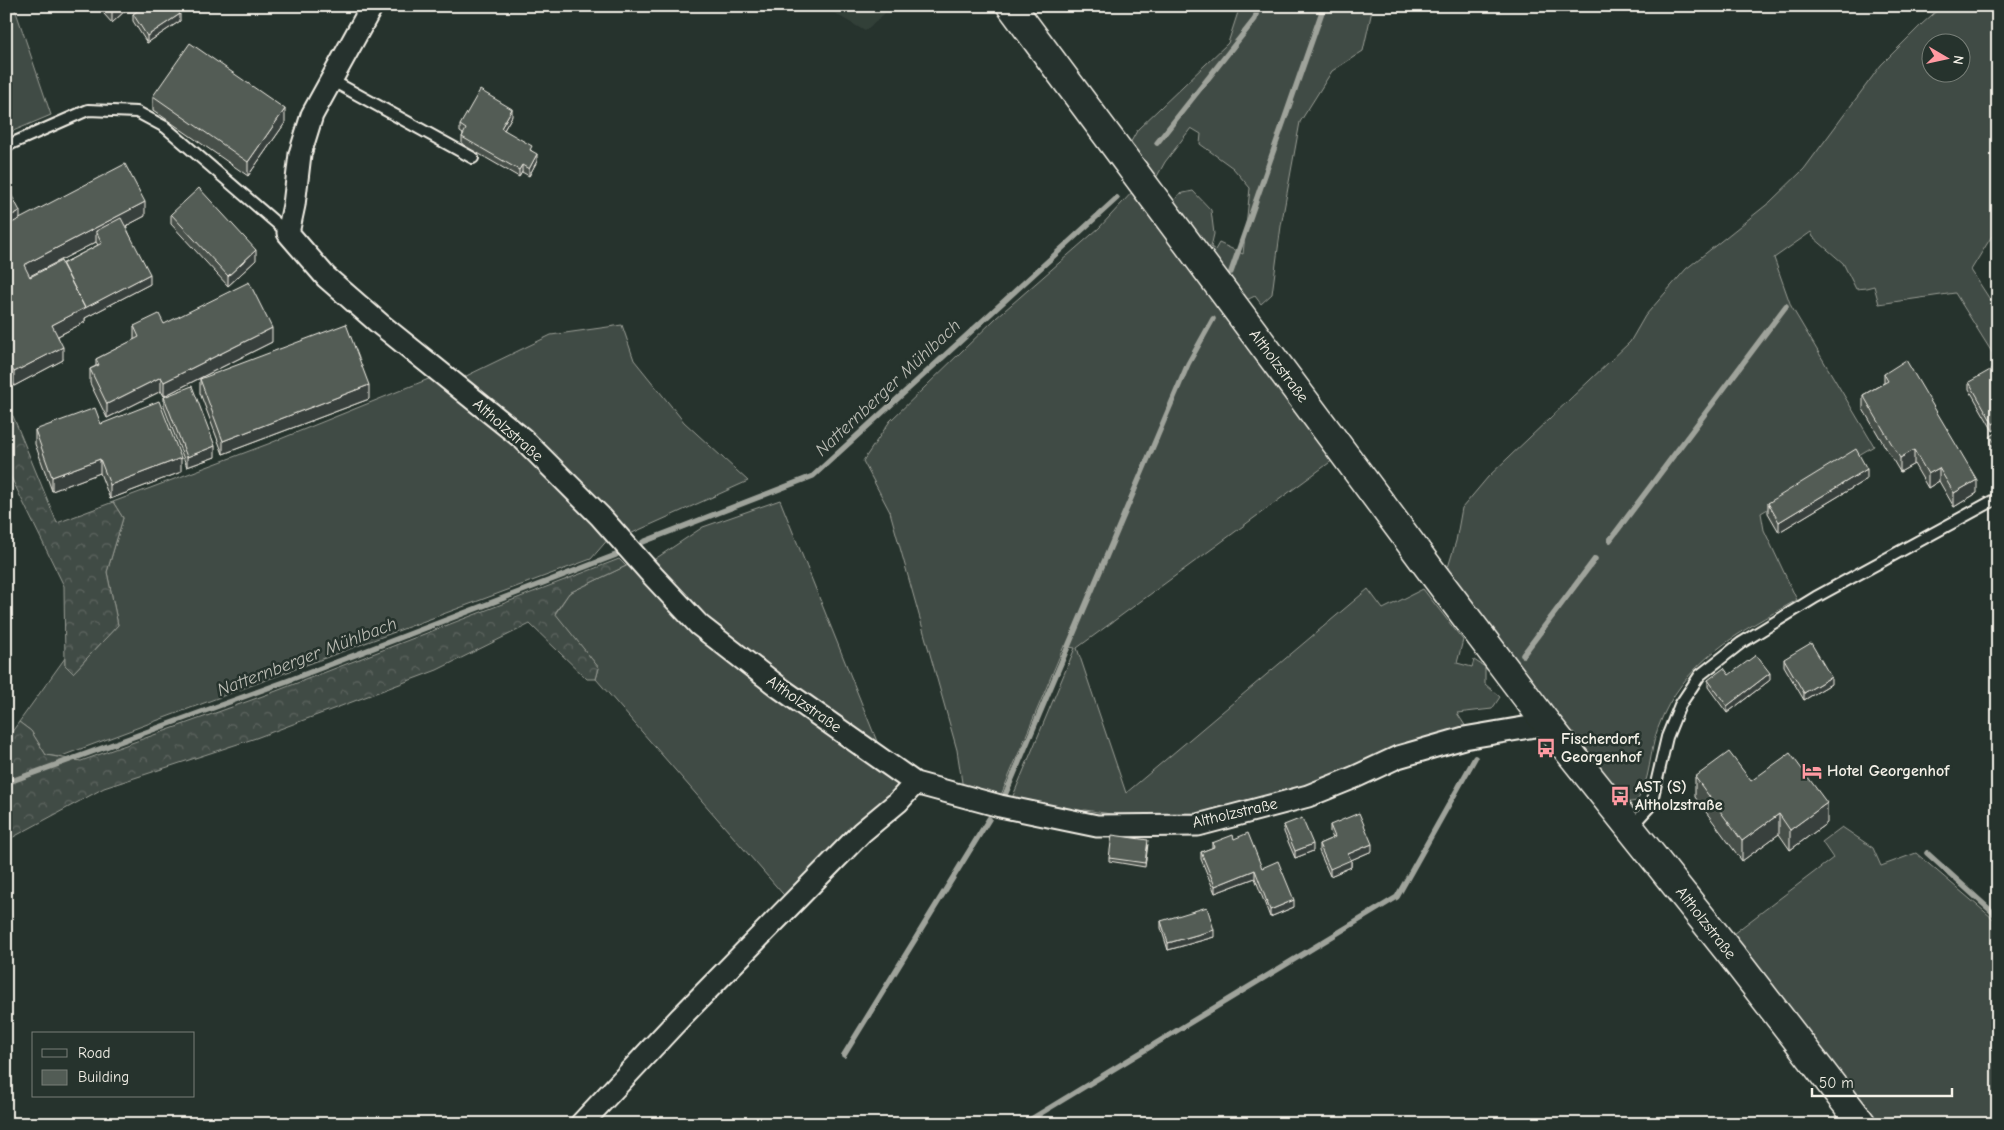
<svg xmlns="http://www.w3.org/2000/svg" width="2004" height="1130" font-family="'Comic Neue',sans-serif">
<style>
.built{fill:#333f39}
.grass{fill:#414b45;stroke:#9a9e96;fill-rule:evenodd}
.forest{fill:url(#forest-crowns);stroke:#9a9e96}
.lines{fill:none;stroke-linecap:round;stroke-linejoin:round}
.stream{stroke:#9fa39b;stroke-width:5.5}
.lane-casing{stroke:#f4f1e8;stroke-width:14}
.street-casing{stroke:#f4f1e8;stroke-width:25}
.secondary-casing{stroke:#f4f1e8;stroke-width:31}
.lane{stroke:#26332d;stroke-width:10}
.street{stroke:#26332d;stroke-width:21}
.secondary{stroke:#26332d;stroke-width:28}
.wall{fill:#474f49;stroke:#f4f1e8;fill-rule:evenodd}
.shaded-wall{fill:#39403c;stroke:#f4f1e8}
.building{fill:#525c55;stroke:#f4f1e8}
.labels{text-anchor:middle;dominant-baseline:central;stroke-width:5;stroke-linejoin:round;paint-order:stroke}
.street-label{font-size:16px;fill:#f4f1e8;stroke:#26332d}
.poi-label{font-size:16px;font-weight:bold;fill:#f4f1e8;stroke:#26332d;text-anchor:start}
.water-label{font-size:18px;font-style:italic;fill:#bcbdb5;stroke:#26332d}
</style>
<defs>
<pattern id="forest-crowns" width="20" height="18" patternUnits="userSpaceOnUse" patternTransform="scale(1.25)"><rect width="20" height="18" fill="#414b45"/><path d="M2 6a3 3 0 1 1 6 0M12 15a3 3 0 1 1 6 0" fill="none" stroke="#5d6560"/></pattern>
</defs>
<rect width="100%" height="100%" fill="#26332d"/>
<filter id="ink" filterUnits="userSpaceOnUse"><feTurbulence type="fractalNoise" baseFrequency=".02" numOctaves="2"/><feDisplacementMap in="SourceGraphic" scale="10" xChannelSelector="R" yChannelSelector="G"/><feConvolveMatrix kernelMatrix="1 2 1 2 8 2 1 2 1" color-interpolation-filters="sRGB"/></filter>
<g filter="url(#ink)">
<path class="built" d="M 822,6 L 893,6 L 865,31 Z"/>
<path class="grass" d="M 6,6 L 14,6 L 51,115 L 6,134 Z
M 1240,6 L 1373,6 L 1363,51 L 1332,71 L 1300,122 L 1281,226 L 1272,294 L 1261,304 L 1255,296 L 1240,303 L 1170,208 L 1179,194 L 1193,191 L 1211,210 L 1214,234 L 1211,247 L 1215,250 L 1219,243 L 1243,254 L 1250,188 L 1233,168 L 1200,144 L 1201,134 L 1191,128 L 1165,162 L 1155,180 L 1127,149 L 1138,129 L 1228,43 Z
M 1942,6 L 1998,6 L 1998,226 L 1971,270 L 1998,312 L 1998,362 L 1955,293 L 1879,304 L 1874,286 L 1866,288 L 1856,289 L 1843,263 L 1813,237 L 1811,232 L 1774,258 L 1791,306 L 1874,446 L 1761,513 L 1764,530 L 1797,600 C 1739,632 1682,662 1658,728 C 1649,752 1651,780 1637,801 L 1624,803 L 1446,574 L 1456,541 L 1462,508 L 1488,477 L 1630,342 L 1645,316 L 1686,269 L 1770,202 L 1804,169 L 1881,65 L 1922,24 ZM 1932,42 L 1962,42 L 1962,72 L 1932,72 Z
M 1134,190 L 1333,460 L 1077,648 L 1126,793 L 1368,589 L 1383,609 L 1423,589 L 1463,640 L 1457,663 L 1472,667 L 1474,660 L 1485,667 L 1485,684 L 1500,697 L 1492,709 L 1457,713 L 1466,727 L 1341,776 L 1209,814 L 1136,818 L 1085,810 L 1063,815 L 1010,803 L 1075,648 L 1064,646 L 1001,795 L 996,800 L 963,789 L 957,750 L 890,512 L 863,461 L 890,421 L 996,318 L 1099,228 Z
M 622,325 L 634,360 L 684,422 L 748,481 L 630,534 L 460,379 L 551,335 Z
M 436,376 L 512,438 L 610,537 L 591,559 L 59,757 L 46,755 L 31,731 L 19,722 L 65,658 L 65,665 L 73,673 L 118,625 L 107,572 L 123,518 L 113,502 L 268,444 Z
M 780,500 L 880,749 L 711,627 L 649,563 L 703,527 Z
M 634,564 L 902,778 L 904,791 L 789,901 L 596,679 L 599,668 L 555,614 L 569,593 L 626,566 Z
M 1842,827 L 1873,848 L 1881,866 L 1916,853 L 1998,923 L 1998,1124 L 1875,1124 L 1729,937 L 1833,858 L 1822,842 Z"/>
<path class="forest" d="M 6,410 L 13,416 L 57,523 L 113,502 L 123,518 L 107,572 L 118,625 L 73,673 L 65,665 L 64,586 L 6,467 Z
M 619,559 L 626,566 L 569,593 L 555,613 L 599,668 L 596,679 L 587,679 L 530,624 L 437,670 L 256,738 L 104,788 L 6,841 L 6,740 L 19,722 L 31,731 L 46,755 L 81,761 L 271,693 Z"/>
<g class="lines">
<path class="stream" d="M 1157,143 L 1255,19 L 1258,6
M 1231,272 L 1324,6
M 1610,540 L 1786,306
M 643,542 L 813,476 L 1117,198
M 1523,655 L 1595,559
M 6,783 L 287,681 L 616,555
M 1005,795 L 1188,364 L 1213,319
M 1927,853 L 1998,917
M 844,1055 L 989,819
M 1023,1124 L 1397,897 L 1475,758"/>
<defs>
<path id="lane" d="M 331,80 L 473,158
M 6,146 L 88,110 L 137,112 L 165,127 L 288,233
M 1631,827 L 1651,805 L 1667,737 L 1680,705 L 1700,675 L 1741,643 L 1816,597 L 1998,498"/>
<path id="street" d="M 372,6 L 312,115 L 300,154 L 294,205 L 288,233 L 326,277 L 380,324 L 523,439 L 600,516 L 653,576 L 699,625 L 780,688 L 915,783 L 1000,806 L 1097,826 L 1198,825 L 1308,796 L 1355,777 L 1398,757 L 1464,738 L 1547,724
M 581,1124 L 681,1017 L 862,832 L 898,802 L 915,783"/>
<path id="secondary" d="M 1011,6 L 1435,576 L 1547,724 L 1730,953 L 1862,1124"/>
</defs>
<use href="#lane" class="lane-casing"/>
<use href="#street" class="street-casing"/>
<use href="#secondary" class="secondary-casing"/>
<use href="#lane" class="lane"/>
<use href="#street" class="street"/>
<use href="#secondary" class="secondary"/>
</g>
<path class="wall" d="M 97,6 L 130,6 L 112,23 Z
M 140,6 L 174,6 L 180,21 L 147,43 L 133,21 L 133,14 L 141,9 Z
M 153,96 L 285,123 L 248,176 L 153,110 Z
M 512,116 L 504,130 L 532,151 L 537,161 L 529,176 L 522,172 L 519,177 L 462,144 L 462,137 L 463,134 L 460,132 L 460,125 Z
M 6,185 L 20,219 L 145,216 L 126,226 L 150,284 L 85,318 L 85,322 L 58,336 L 63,360 L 14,386 L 6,371 ZM 96,242 L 98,245 L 62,264 L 30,277 L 29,276 Z
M 171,214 L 256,260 L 228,286 L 171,224 Z
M 164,324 L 272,342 L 164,396 L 161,391 L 107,418 L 90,383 L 90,369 L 96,366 L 96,359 L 134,340 L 134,326 Z
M 1884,374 L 1977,493 L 1954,507 L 1939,481 L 1928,488 L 1914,464 L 1900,472 L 1863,409 L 1863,395 L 1884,383 Z
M 200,379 L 369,399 L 223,454 L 200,393 Z
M 1998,379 L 1998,428 L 1993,431 L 1969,389 L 1969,382 Z
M 164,397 L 215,457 L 187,467 L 164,407 Z
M 101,424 L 181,472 L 110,499 L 100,473 L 52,491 L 35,444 L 35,430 Z
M 1998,432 L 1998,456 L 1991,443 L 1991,436 Z
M 1867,479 L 1779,532 L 1768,513 L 1768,503 Z
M 1784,659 L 1831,684 L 1804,700 L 1784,666 Z
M 1729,675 L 1770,680 L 1727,713 L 1708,687 L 1708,680 Z
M 1695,777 L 1751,781 L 1827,823 L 1790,850 L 1779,834 L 1742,861 L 1695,797 Z
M 1284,825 L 1313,851 L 1295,858 L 1284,832 Z
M 1330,825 L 1372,851 L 1351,860 L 1351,867 L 1330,876 L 1319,851 L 1319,844 L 1333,838 L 1330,832 Z
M 1234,839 L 1262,868 L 1294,907 L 1270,917 L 1255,878 L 1215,893 L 1201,859 L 1201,852 L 1212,848 L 1212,843 Z
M 1148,844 L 1145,867 L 1109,861 L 1109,858 Z
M 1161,921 L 1214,937 L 1168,950 L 1161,928 Z"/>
<path class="shaded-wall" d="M 119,6 L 130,6 L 112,23 L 112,12 Z
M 180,14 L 180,21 L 147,43 L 147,36 Z
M 285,109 L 285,123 L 248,176 L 248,162 Z
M 512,109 L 512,116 L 501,135 L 501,128 Z
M 537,154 L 537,161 L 529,176 L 529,169 Z
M 522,165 L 522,172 L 519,177 L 519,170 Z
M 145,202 L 145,216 L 101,239 L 96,231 L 96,242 L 24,279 L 24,265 Z
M 20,211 L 20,225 L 6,232 L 6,218 Z
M 256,250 L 256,260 L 228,286 L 228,276 Z
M 150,274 L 150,284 L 85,318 L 85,322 L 52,339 L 52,325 Z
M 272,328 L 272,342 L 164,396 L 164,382 Z
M 63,347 L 63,360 L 14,386 L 14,372 Z
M 161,377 L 161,391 L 107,418 L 107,404 Z
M 369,385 L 369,399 L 223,454 L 223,441 Z
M 1998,421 L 1998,428 L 1993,431 L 1993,424 Z
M 215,446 L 215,457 L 187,467 L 187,457 Z
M 1914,450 L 1914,464 L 1900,472 L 1900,458 Z
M 181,458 L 181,472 L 110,499 L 110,485 Z
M 100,459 L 100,473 L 52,491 L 52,477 Z
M 1939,468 L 1939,481 L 1928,488 L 1928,474 Z
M 1867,469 L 1867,479 L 1779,532 L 1779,522 Z
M 1977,480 L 1977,493 L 1954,507 L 1954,493 Z
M 1770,673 L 1770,680 L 1727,713 L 1727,706 Z
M 1831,677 L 1831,684 L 1804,700 L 1804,693 Z
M 1827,803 L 1827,823 L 1790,850 L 1790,830 Z
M 1779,814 L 1779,834 L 1742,861 L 1742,841 Z
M 1313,844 L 1313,851 L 1295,858 L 1295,851 Z
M 1372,844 L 1372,851 L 1351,860 L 1351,867 L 1330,876 L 1330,869 L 1348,854 Z
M 1255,870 L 1255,878 L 1215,893 L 1215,886 Z
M 1294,900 L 1294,907 L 1270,917 L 1270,910 Z
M 1214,930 L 1214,937 L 1168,950 L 1168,943 Z"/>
<path class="building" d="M 107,6 L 119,6 L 112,12 Z
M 144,6 L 174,6 L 180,14 L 147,36 L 133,14 Z
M 190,43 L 285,109 L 248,162 L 153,96 Z
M 480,90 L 512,109 L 501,128 L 532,146 L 530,150 L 537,154 L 529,169 L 522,165 L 519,170 L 462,137 L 466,129 L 460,125 Z
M 125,164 L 145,202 L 24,265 L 30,277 L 61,261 L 85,308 L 52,325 L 63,347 L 14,372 L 6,358 L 6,226 Z
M 6,185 L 20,211 L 6,218 Z
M 199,188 L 256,250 L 228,276 L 171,214 Z
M 121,218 L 150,274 L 85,308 L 62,264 L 102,243 L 96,231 Z
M 249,282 L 272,328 L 164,382 L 161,377 L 107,404 L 90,369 L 99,365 L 96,359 L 139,337 L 134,326 L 159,314 L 164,324 Z
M 346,324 L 369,385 L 223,441 L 200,379 Z
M 1906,360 L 1977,480 L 1954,493 L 1939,468 L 1928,474 L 1914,450 L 1900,458 L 1863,395 L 1888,381 L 1884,374 Z
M 1992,369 L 1998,379 L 1998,421 L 1993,424 L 1969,382 Z
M 192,386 L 215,446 L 187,457 L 164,397 Z
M 159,401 L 181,458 L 110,485 L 100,459 L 52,477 L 35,430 L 95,408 L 101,424 Z
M 1998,432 L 1998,449 L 1991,436 Z
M 1856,449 L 1867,469 L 1779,522 L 1768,503 Z
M 1811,643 L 1831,677 L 1804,693 L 1784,659 Z
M 1756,655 L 1770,673 L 1727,706 L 1708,680 L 1724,668 L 1729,675 Z
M 1729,752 L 1751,781 L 1790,753 L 1827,803 L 1790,830 L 1779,814 L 1742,841 L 1695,777 Z
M 1359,813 L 1372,844 L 1348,854 L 1351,860 L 1330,869 L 1319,844 L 1335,837 L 1330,825 Z
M 1302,818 L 1313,844 L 1295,851 L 1284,825 Z
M 1248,833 L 1262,868 L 1278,861 L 1294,900 L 1270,910 L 1255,870 L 1215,886 L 1201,852 L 1214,847 L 1212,843 L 1233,835 L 1234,839 Z
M 1112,835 L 1148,840 L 1145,863 L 1109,858 Z
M 1207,907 L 1214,930 L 1168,943 L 1161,921 Z"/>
</g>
<defs>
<symbol id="bus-bare" viewBox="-9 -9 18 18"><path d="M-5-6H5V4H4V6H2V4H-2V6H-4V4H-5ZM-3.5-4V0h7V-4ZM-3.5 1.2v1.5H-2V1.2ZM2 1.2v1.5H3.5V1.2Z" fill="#ff9aa2" stroke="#26332d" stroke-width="2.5" paint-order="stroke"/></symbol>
<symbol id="hotel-bare" viewBox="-9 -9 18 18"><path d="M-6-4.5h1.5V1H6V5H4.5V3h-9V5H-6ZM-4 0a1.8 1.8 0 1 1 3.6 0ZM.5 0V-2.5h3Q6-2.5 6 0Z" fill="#ff9aa2" stroke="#26332d" stroke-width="2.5" paint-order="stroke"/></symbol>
</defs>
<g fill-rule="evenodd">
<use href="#bus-bare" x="1532" y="734" width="28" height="28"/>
<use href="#hotel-bare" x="1798" y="757" width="28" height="28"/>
<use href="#bus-bare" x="1606" y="782" width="28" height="28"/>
</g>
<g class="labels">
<g class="street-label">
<text transform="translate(1279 366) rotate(53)">Altholzstraße</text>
<text transform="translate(508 430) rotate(41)">Altholzstraße</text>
<text transform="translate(804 704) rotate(35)">Altholzstraße</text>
<text transform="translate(1235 813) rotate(-13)">Altholzstraße</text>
<text transform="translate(1706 923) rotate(52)">Altholzstraße</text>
</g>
<g class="poi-label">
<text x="1561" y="739">Fischerdorf,<tspan x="1561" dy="18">Georgenhof</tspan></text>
<text x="1827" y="771">Hotel Georgenhof</text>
<text x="1635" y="787">AST (S)<tspan x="1635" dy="18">Altholzstraße</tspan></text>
</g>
<g class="water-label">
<text transform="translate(888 388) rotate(-43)">Natternberger Mühlbach</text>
<text transform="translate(307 657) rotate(-21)">Natternberger Mühlbach</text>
</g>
</g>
<rect width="2004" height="1130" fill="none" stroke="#26332d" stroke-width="25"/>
<rect x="12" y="12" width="1979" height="1105" fill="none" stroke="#f4f1e8" stroke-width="2" filter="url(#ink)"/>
<rect x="32" y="1032" width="162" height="65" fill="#26332d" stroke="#787f78"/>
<rect x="42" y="1049" width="25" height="8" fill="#26332d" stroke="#787f78"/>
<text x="78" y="1058" font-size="15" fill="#f4f1e8">Road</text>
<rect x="42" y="1070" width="25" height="15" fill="#525c55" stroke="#787f78"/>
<text x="78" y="1082" font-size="15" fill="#f4f1e8">Building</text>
<g transform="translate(1946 58) rotate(99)"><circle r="24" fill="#26332d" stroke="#787f78"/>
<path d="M0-4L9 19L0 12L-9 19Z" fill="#ff9aa2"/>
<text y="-8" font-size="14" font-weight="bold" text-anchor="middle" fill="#f4f1e8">N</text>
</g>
<path d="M1812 1088v8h140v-8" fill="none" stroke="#f4f1e8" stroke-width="2.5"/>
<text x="1819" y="1088" font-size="15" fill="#f4f1e8" stroke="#26332d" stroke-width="4" paint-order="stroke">50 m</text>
</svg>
